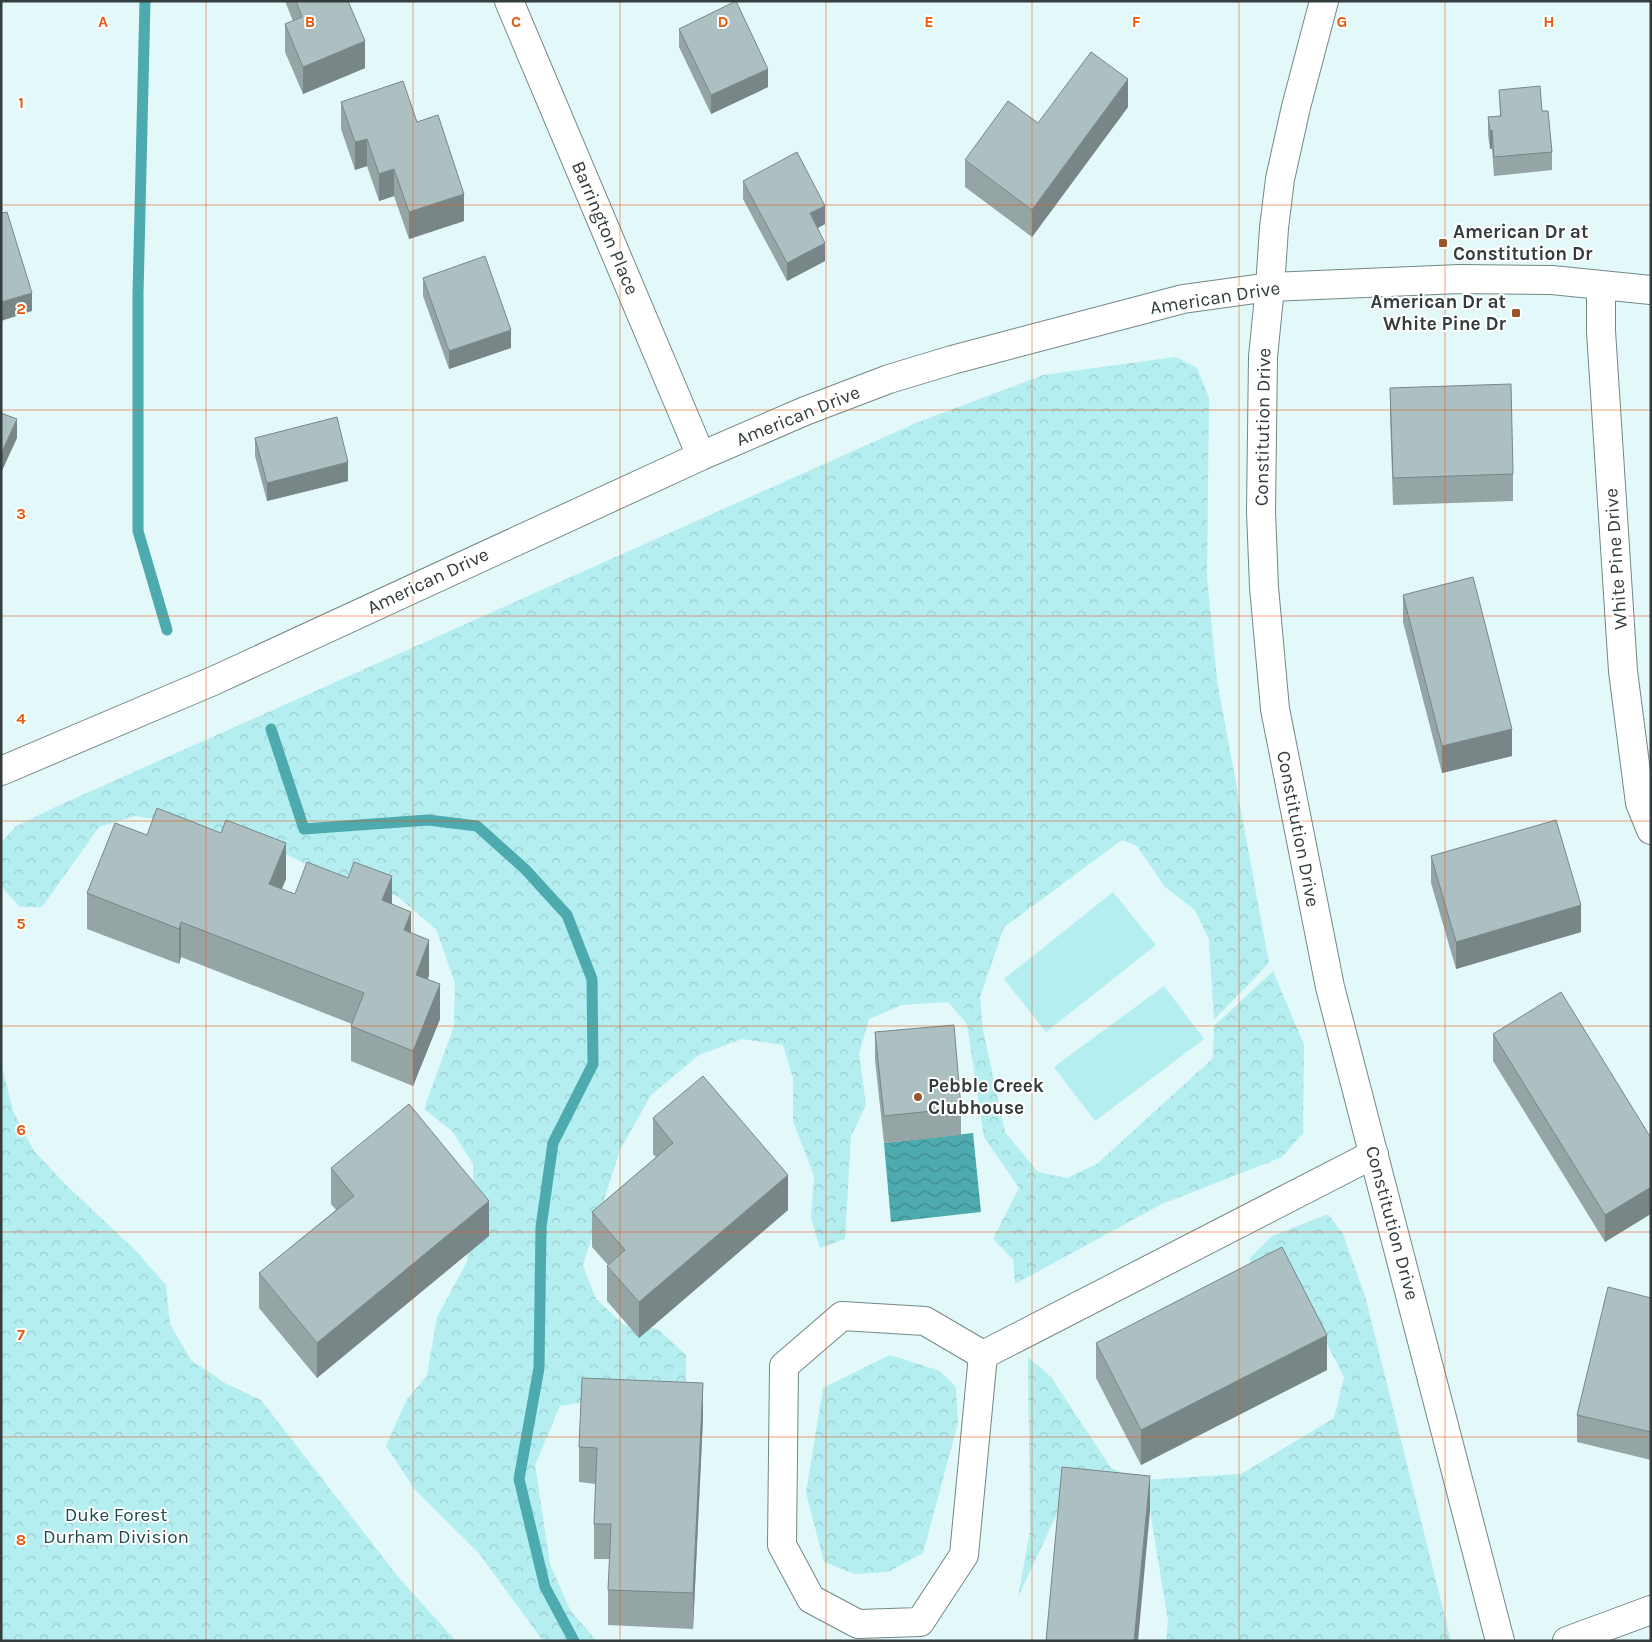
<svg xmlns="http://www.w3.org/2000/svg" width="1652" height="1642" font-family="Karla,sans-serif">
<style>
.forest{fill:url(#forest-crowns)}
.garden{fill:#b4eef1}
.water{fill:url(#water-waves)}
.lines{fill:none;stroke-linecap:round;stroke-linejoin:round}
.stream{stroke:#4daaae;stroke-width:11}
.minor-casing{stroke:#748787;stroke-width:30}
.minor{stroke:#fff;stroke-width:28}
.wall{fill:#95a5a6}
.shaded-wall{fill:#798687}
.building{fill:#adc0c1;stroke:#798687}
.grid{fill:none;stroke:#e8590c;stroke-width:1;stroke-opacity:0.55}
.poi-dot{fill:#9a552b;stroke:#fff;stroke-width:2}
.labels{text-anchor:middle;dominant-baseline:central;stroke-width:4;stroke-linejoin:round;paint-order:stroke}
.street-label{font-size:19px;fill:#343c3d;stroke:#fff}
.poi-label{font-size:19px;font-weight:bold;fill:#343c3d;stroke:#fff;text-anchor:start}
.park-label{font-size:19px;fill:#214b4d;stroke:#fff}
.grid-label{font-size:16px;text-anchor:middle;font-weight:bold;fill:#e8590c;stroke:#fff;stroke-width:4;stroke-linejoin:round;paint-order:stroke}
</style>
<defs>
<pattern id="forest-crowns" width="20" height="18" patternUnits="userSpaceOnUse" patternTransform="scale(1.25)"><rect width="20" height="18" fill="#b4eef1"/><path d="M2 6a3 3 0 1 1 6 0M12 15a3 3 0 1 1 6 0" fill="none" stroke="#9bcdd0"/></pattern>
<pattern id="water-waves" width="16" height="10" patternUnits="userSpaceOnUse" patternTransform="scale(1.25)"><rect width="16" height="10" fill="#4daaae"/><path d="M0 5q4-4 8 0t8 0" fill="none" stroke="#418c8f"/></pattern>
</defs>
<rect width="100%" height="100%" fill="#e3f8f8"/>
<path class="forest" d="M 1176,357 L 1197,368 L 1209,398 L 1207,577 L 1217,680 L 1269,963 L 1214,1020 L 1209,940 L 1195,910 L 1165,887 L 1137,846 L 1122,840 L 1004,927 L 980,997 L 983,1030 L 1005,1132 L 1038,1172 L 1067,1178 L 1097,1164 L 1213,1058 L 1214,1026 L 1273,971 L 1304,1045 L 1303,1133 L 1282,1157 L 1162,1204 L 1015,1284 L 1013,1259 L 993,1239 L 1019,1188 L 984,1137 L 967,1024 L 948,1002 L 902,1005 L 869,1019 L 859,1053 L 866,1105 L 851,1136 L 845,1239 L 820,1248 L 811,1218 L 814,1176 L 793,1121 L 793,1078 L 783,1045 L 742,1039 L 699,1055 L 651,1095 L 620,1150 L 583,1265 L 596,1299 L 624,1325 L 658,1329 L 686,1355 L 686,1385 L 560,1406 L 535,1465 L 550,1564 L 570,1610 L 597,1641 L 543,1641 L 478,1552 L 415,1490 L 386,1446 L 406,1401 L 427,1375 L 437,1317 L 467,1262 L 473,1201 L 473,1164 L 452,1131 L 424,1109 L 454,1026 L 455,983 L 436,929 L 397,896 L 322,872 L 263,843 L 193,824 L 135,816 L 99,827 L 42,907 L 20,907 L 1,886 L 1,843 L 15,827 L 51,809 L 916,423 L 1043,375 Z
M 1,1062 L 13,1111 L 34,1151 L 65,1184 L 136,1251 L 166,1285 L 170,1324 L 191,1360 L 225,1383 L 261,1400 L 399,1578 L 456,1641 L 1,1641 Z
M 1328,1214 L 1343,1234 L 1365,1296 L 1451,1641 L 1166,1641 L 1168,1621 L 1150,1511 L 1103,1484 L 1062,1503 L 1018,1597 L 1030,1531 L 1028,1357 L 1051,1377 L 1111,1468 L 1142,1480 L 1241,1474 L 1334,1418 L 1344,1377 L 1320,1330 L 1251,1279 L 1250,1258 L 1272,1236 Z
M 890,1355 L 940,1371 L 956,1387 L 958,1423 L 923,1553 L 888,1572 L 855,1574 L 824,1562 L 806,1493 L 823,1388 Z"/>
<path class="garden" d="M 1113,892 L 1156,945 L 1046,1032 L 1004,979 Z
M 1164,986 L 1204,1039 L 1095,1121 L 1054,1067 Z"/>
<path class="water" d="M 973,1133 L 981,1212 L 891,1222 L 884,1143 Z"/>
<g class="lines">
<path class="stream" d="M 145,1 L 138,294 L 138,531 L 167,630
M 271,729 L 304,829 L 428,820 L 477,826 L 525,869 L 567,915 L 592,979 L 593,1064 L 553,1143 L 541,1227 L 539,1368 L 519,1479 L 545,1587 L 574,1641"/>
<defs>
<path id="minor" d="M 509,1 L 701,456
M 1324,1 L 1296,107 L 1280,179 L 1274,228 L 1270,287 L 1263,357 L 1261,512 L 1264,587 L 1275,709 L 1330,987 L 1500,1641
M 1601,285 L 1601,331 L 1623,671 L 1640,803 L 1651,830
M 1,771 L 213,681 L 701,456 L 805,411 L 889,379 L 952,360 L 1183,299 L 1270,287 L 1460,279 L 1552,280 L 1651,290
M 983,1355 L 925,1321 L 842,1316 L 784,1366 L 782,1545 L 811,1599 L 858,1624 L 920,1622 L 964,1555 L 983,1355 L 1374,1154
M 1567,1641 L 1651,1610"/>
</defs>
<use href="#minor" class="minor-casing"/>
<use href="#minor" class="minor"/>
</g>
<path class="wall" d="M 285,1 L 348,1 L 365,68 L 303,94 L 285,52 L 285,24 L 293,21 Z
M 679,29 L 768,87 L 711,114 L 679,47 Z
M 1499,90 L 1542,111 L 1552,152 L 1552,170 L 1494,176 L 1492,149 L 1490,149 L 1488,135 L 1488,117 L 1500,116 Z
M 341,102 L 417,122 L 464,221 L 409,239 L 394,196 L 379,201 L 367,166 L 355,170 L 341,129 Z
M 1128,107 L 1032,237 L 965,187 L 965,160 Z
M 743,181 L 825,224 L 818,228 L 825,261 L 787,281 L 743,199 Z
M 423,278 L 511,348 L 449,369 L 423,296 Z
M 1390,388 L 1513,474 L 1513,501 L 1393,505 L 1390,415 Z
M 255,438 L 348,481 L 267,501 L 255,456 Z
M 1403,595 L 1512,756 L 1442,773 L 1403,622 Z
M 1431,856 L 1581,932 L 1456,969 L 1431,883 Z
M 286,879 L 281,889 L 295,894 L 392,904 L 411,933 L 429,975 L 428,979 L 440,1019 L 413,1086 L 351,1061 L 351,1026 L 352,1024 L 181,957 L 179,964 L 87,929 L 87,893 Z
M 875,1032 L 961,1108 L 961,1135 L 884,1143 L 875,1060 Z
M 1493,1034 L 1651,1138 L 1605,1242 L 1493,1061 Z
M 653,1118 L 788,1210 L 639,1338 L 607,1301 L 607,1266 L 608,1265 L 592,1247 L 592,1212 L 656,1157 L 653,1154 Z
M 331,1168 L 489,1236 L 317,1378 L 259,1308 L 259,1273 L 336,1210 L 331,1204 Z
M 1651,1298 L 1651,1460 L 1577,1442 L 1577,1415 Z
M 1096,1343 L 1327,1370 L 1141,1465 L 1096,1378 Z
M 703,1418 L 693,1629 L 608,1625 L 608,1590 L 610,1559 L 594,1559 L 594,1524 L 596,1484 L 579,1482 L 579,1447 Z"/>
<path class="shaded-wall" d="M 365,41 L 365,68 L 303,94 L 303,67 Z
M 768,69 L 768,87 L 711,114 L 711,95 Z
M 1128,79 L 1128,107 L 1032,237 L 1032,210 Z
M 1492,130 L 1492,149 L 1490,149 L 1490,131 Z
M 367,139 L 367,166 L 355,170 L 355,142 Z
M 394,169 L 394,196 L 379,201 L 379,174 Z
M 464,194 L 464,221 L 409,239 L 409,212 Z
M 825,206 L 825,224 L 810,232 L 810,213 Z
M 825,243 L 825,261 L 787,281 L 787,263 Z
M 32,293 L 32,311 L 1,321 L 1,302 Z
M 511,330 L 511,348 L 449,369 L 449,351 Z
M 17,419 L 17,438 L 1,473 L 1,454 Z
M 348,462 L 348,481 L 267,501 L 267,483 Z
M 1512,729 L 1512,756 L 1442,773 L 1442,746 Z
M 286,843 L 286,879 L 269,920 L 269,884 Z
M 392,876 L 392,912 L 382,900 Z
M 1581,905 L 1581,932 L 1456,969 L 1456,942 Z
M 411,912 L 411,947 L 404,930 Z
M 181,922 L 181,957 L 179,964 L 179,929 Z
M 429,940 L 429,975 L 416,1010 L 416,975 Z
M 440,984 L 440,1019 L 413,1086 L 413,1051 Z
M 788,1175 L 788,1210 L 639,1338 L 639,1302 Z
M 1651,1187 L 1651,1214 L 1605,1242 L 1605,1215 Z
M 489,1201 L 489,1236 L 317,1378 L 317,1343 Z
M 1327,1335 L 1327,1370 L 1141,1465 L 1141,1430 Z
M 703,1383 L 703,1418 L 693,1629 L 693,1593 Z
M 1150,1476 L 1150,1511 L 1138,1641 L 1134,1641 Z"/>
<path class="building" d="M 296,1 L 348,1 L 365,41 L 303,67 L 285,24 L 302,17 Z
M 736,1 L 768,69 L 711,95 L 679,29 Z
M 1091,52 L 1128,79 L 1032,210 L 965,160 L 1008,101 L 1038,123 Z
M 403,81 L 417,122 L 438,115 L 464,194 L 409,212 L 394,169 L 379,174 L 367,139 L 355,142 L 341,102 Z
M 1540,86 L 1542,111 L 1548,111 L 1552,152 L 1494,157 L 1492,130 L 1490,131 L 1488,117 L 1501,116 L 1499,90 Z
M 797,152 L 825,206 L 810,213 L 825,243 L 787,263 L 743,181 Z
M 7,212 L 32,293 L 1,302 L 1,213 Z
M 485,256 L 511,330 L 449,351 L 423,278 Z
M 1511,384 L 1513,474 L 1393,478 L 1390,388 Z
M 1,413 L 17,419 L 1,454 Z
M 337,417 L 348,462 L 267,483 L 255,438 Z
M 1473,577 L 1512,729 L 1442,746 L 1403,595 Z
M 157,808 L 221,833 L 226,820 L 286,843 L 269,884 L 295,894 L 307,862 L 348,878 L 354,862 L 392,876 L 382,900 L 411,912 L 404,930 L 429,940 L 416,975 L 440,984 L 413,1051 L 351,1026 L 364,993 L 181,922 L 179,929 L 87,893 L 115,823 L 147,835 Z
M 1556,820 L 1581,905 L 1456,942 L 1431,856 Z
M 1561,992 L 1651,1138 L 1651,1187 L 1605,1215 L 1493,1034 Z
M 954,1025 L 961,1108 L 884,1116 L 875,1032 Z
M 703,1076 L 788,1175 L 639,1302 L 607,1266 L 625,1250 L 592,1212 L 673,1143 L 653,1118 Z
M 409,1104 L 489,1201 L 317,1343 L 259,1273 L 354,1196 L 331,1168 Z
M 1282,1247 L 1327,1335 L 1141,1430 L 1096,1343 Z
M 1608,1287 L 1651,1298 L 1651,1432 L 1577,1415 Z
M 582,1378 L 703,1383 L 693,1593 L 608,1590 L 611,1524 L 594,1524 L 597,1448 L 579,1447 Z
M 1062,1467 L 1150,1476 L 1134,1641 L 1046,1641 Z"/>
<path class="grid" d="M 206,1 L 206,1641M 413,1 L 413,1641M 620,1 L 620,1641M 826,1 L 826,1641M 1032,1 L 1032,1641M 1239,1 L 1239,1641M 1445,1 L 1445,1641M 1,205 L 1651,205M 1,410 L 1651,410M 1,616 L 1651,616M 1,821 L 1651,821M 1,1026 L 1651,1026M 1,1232 L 1651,1232M 1,1437 L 1651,1437"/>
<g class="poi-dot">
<rect x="1438" y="238" width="10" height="10" rx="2.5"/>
<rect x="1511" y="308" width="10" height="10" rx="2.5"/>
<circle cx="918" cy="1097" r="5"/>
</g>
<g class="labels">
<g class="street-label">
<text transform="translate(605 228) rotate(67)">Barrington Place</text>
<text transform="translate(1215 298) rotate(-9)">American Drive</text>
<text transform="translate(798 416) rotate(-22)">American Drive</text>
<text transform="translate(1263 427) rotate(-89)">Constitution Drive</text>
<text transform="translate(1616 559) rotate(-94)">White Pine Drive</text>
<text transform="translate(428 581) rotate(-25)">American Drive</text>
<text transform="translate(1298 829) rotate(79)">Constitution Drive</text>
<text transform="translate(1392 1223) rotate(75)">Constitution Drive</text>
</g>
<g class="poi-label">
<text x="1453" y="232">American Dr at<tspan x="1453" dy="22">Constitution Dr</tspan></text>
<text x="1506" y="302" text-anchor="end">American Dr at<tspan x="1506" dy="22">White Pine Dr</tspan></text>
<text x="928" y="1086">Pebble Creek<tspan x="928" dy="22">Clubhouse</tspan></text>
</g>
<g class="park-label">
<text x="116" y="1515">Duke Forest<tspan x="116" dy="22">Durham Division</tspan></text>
</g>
</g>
<g class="grid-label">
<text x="103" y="27">A</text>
<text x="310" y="27">B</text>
<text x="516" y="27">C</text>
<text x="723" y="27">D</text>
<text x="929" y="27">E</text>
<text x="1136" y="27">F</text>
<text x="1342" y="27">G</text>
<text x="1549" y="27">H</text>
<text x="21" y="108">1</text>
<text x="21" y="314">2</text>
<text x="21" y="519">3</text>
<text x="21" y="724">4</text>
<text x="21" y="929">5</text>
<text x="21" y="1135">6</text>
<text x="21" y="1340">7</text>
<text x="21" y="1545">8</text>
</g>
<rect width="1652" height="1642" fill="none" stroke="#343c3d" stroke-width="5"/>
</svg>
